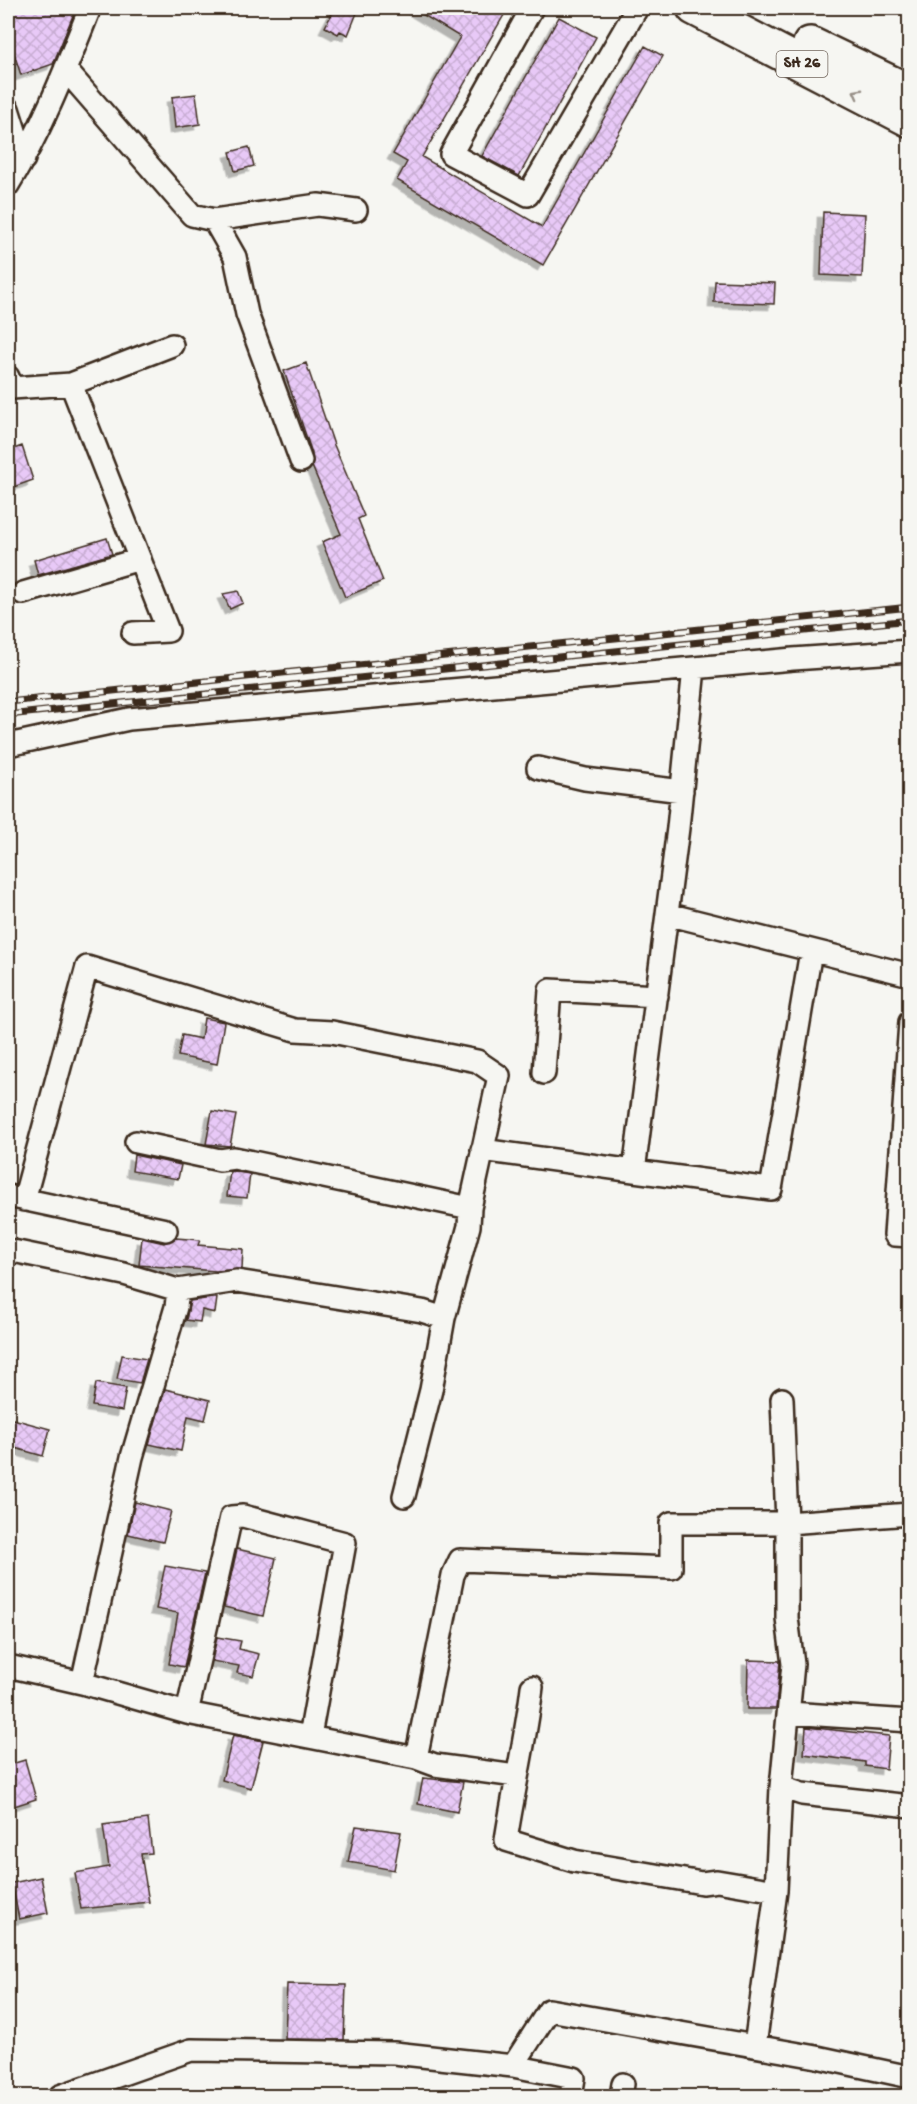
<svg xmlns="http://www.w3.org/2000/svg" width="917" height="2104" font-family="'Gochi Hand',sans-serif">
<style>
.building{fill:url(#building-cross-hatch);stroke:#3b2a1e;stroke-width:1.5;filter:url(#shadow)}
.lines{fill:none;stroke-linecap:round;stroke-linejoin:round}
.street-casing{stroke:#3b2a1e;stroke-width:26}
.primary-casing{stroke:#3b2a1e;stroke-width:38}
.street{stroke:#f6f6f2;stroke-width:21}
.primary{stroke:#f6f6f2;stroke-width:33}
.rail-casing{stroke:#3b2a1e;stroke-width:7}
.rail{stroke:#f6f6f2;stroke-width:4.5;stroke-dasharray:14;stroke-linecap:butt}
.oneway{stroke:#989088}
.labels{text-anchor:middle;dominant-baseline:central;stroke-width:4.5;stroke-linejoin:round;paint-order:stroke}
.shield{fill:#f6f6f2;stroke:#73675e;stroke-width:1.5}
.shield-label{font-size:16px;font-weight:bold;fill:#3b2a1e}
</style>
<defs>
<pattern id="building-cross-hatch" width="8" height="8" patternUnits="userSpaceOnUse" patternTransform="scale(1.5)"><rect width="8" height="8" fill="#e8c9f7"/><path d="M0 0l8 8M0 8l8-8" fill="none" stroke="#c8add3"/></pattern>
<filter id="shadow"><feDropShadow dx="-5.5" dy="5.5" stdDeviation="0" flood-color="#0004"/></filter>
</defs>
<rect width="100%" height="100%" fill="#f6f6f2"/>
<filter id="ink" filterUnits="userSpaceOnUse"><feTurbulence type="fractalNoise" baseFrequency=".0167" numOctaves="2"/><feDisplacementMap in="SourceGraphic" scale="12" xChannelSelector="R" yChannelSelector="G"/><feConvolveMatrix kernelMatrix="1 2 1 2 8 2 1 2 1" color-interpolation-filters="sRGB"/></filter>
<g filter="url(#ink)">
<path class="building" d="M 8,8 L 76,8 L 53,64 L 21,75 L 8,35 Z
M 335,8 L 359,8 L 348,35 L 340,31 L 338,34 L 325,27 Z
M 412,8 L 461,8 L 473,15 L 477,8 L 508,8 L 422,157 L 542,227 L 645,46 L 663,56 L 543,265 L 397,180 L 407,162 L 393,154 L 460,37 Z
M 559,17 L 596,37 L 519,176 L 482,156 Z
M 196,94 L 200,124 L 175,128 L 172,97 Z
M 249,147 L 254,166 L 235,171 L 230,152 Z
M 823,212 L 865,214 L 862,277 L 821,275 Z
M 715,281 L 775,283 L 774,304 L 714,302 Z
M 306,363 L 334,445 L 364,516 L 358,519 L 383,581 L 345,597 L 322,542 L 341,534 L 312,466 L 312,453 L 284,371 Z
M 22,446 L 33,480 L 8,489 L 8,451 Z
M 107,538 L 112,554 L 38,575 L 34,560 Z
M 238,591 L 243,603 L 230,609 L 223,594 Z
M 204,1018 L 224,1022 L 217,1064 L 178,1056 L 182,1035 L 201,1039 Z
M 212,1111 L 236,1115 L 230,1146 L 206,1144 Z
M 134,1155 L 181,1165 L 178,1179 L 132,1171 Z
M 230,1171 L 250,1174 L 247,1198 L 227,1196 Z
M 142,1238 L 164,1243 L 176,1238 L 200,1240 L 198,1245 L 243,1249 L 242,1269 L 216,1271 L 139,1265 Z
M 213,1298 L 217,1298 L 215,1313 L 202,1310 L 200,1322 L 186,1320 L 190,1301 Z
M 122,1355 L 147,1359 L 140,1383 L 117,1379 Z
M 96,1383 L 126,1388 L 122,1411 L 92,1406 Z
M 165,1389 L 210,1400 L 205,1420 L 188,1416 L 181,1451 L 149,1444 Z
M 13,1419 L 50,1429 L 43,1456 L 8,1446 Z
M 135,1502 L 171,1511 L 163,1542 L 128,1534 Z
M 237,1549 L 276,1558 L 263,1616 L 224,1607 Z
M 165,1566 L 205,1573 L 184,1667 L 169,1664 L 178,1613 L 156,1609 Z
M 217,1637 L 241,1641 L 239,1649 L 259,1654 L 253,1676 L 237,1673 L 239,1666 L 212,1661 Z
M 748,1660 L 780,1661 L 776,1709 L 747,1709 Z
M 806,1727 L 889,1736 L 886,1769 L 865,1766 L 865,1762 L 804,1754 Z
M 233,1735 L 263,1741 L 251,1788 L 222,1780 Z
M 25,1760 L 36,1799 L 8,1808 L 8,1765 Z
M 423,1778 L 463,1782 L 457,1812 L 418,1804 Z
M 148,1819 L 152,1853 L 141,1854 L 149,1902 L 81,1909 L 75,1873 L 109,1867 L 103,1825 Z
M 356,1826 L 401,1832 L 394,1870 L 348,1862 Z
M 41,1877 L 48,1913 L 19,1919 L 12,1883 Z
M 287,1984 L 346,1985 L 344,2040 L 285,2039 Z"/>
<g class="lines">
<defs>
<path id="street" d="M 532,8 L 451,154 L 528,195 L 637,8
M 65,69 L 192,215 L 214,220 L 318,205 L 356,210
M 8,109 L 24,159
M 8,185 C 42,130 66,68 90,8
M 214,220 L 235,257 L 247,314 L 301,461
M 8,377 L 12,388 L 71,384 L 168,631 L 133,633
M 71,384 L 172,345
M 23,593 L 140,559
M 8,745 L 129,719 L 793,659 L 910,651
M 538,768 L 585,779 L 682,791
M 667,914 L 910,975
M 910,1022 L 895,1235 L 910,1236
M 544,1073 L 550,990 L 657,996
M 136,1142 L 220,1160 L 234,1158 L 470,1208
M 482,1150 L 634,1171 L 678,828 L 694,668
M 634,1171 L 771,1189 L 811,951
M 8,1196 L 166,1230
M 24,1200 L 87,967 L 295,1030 L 332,1032 L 477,1061 L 499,1076 L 470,1208 L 469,1226 L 444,1318 L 431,1390 L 404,1496
M 8,1250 L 124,1274 L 178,1290 L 237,1281 L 422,1311 L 444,1318
M 8,1666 L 82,1683 L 187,1713 L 416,1758 L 435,1765 L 516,1776
M 82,1683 L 132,1457 L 176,1307 L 178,1290
M 532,1687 C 526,1738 514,1788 506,1840 L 574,1861 L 702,1883 L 717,1881 L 776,1891
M 187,1713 L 231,1517 L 243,1516 L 345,1543 L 310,1736
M 789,1713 L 910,1721
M 416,1758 L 453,1575 L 460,1560 L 671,1568 L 671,1523 L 787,1523 L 910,1514
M 781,1787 L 802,1794 L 910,1806
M 755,2046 L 776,1891 L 781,1787 L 793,1664 L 787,1618 L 787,1523 L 782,1399
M 513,2066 L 574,2078 L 571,2096
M 60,2096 L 191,2050 L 394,2053 L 513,2066 L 549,2010 L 817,2057 L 910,2077
M 621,2096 L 623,2084"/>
<path id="primary" d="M 694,8 L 910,120
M 810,44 L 910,92"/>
</defs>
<use href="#street" class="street-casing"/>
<use href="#primary" class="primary-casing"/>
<use href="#street" class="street"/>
<use href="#primary" class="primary"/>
<defs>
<path id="rail" d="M 8,702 L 910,607
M 8,715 L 910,620"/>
</defs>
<use href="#rail" class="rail-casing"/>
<use href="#rail" class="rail"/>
</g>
<defs><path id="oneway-chevron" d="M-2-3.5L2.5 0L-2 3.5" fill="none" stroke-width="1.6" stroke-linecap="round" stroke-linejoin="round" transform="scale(1.5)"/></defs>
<use class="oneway" href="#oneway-chevron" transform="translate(857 93) rotate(-152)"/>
</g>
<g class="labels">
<rect class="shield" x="776.5" y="51" width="51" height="26" rx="4.5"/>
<g class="shield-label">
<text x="802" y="64">SH 26</text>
</g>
</g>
<rect width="917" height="2104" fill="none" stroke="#f6f6f2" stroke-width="30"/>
<rect x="15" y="15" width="887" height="2074" fill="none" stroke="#3b2a1e" stroke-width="2" filter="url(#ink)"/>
</svg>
